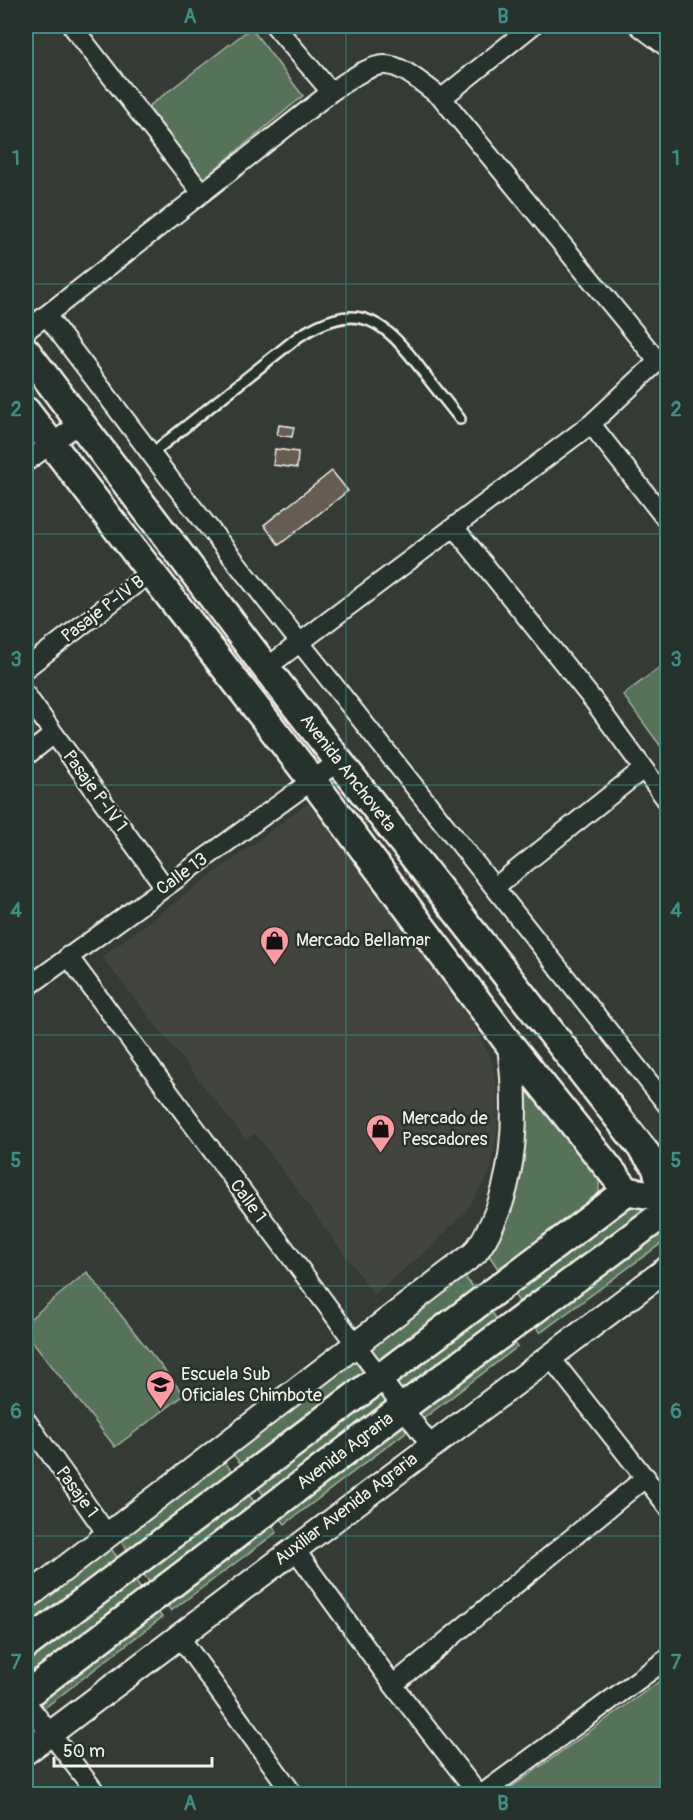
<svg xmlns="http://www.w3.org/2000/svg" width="693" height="1820" font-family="Pangolin,sans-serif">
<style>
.built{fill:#42453d}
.green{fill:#57735a;stroke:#a6b2a1;stroke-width:1.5}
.building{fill:#665b51;stroke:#f4f1e8;stroke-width:1.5}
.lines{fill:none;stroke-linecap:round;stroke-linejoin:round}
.lane-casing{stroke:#f4f1e8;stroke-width:14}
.street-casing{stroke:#f4f1e8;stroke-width:22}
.secondary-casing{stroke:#f4f1e8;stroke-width:28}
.primary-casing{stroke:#f4f1e8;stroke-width:32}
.lane{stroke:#26332d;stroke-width:9}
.street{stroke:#26332d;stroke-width:18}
.secondary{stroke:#26332d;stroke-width:24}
.primary{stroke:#26332d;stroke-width:27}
.grid{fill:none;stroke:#3d8f86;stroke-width:1.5;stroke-opacity:0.55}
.labels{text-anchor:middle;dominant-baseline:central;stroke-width:5;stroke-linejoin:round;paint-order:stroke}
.street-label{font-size:18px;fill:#f4f1e8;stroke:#26332d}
.poi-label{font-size:18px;fill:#f4f1e8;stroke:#26332d;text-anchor:start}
.neatline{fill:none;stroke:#3d8f86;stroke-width:2}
.grid-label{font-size:20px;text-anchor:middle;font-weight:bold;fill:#3d8f86}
</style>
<rect width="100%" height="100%" fill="#333b34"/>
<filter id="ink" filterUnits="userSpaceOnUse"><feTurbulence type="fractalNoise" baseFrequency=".0167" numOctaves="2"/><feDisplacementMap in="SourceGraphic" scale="12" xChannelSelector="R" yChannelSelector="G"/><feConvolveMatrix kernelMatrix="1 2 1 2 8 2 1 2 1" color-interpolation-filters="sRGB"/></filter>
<g filter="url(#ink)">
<path class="built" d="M 308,803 L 447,974 L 491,1058 L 498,1095 L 497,1132 L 490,1173 L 467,1210 L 433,1245 L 374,1295 L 255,1133 L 246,1140 L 102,957 Z"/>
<path class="green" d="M 251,28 L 303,96 L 203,179 L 148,107 Z
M 667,662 L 667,755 L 623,695 Z
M 518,1074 L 599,1175 L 599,1199 L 500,1272 L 487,1252 Z
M 628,1197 L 657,1201 L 524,1308 L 508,1287 Z
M 667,1216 L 667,1239 L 540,1333 L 528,1316 Z
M 87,1272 L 184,1395 L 115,1447 L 26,1333 L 26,1322 Z
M 465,1277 L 478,1294 L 381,1365 L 368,1348 Z
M 487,1306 L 501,1325 L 405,1396 L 391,1378 Z
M 507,1334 L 517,1347 L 419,1422 L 409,1409 Z
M 352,1357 L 366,1376 L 246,1470 L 231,1452 Z
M 377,1385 L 393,1406 L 268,1501 L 253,1480 Z
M 401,1414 L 411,1428 L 285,1524 L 274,1510 Z
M 221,1457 L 237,1478 L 133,1557 L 118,1537 Z
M 243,1487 L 261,1511 L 154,1589 L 137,1565 Z
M 266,1517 L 277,1532 L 171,1611 L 161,1596 Z
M 109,1546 L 124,1566 L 26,1640 L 26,1607 Z
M 127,1570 L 147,1597 L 26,1690 L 26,1648 Z
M 150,1602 L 162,1617 L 38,1713 L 27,1698 Z
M 667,1676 L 667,1794 L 502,1794 Z"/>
<path class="building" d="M 279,425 L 294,427 L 292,437 L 277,435 Z
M 275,449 L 298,452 L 297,468 L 273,465 Z
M 332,471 L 348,491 L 279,545 L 264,525 Z"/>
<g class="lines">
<defs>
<path id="lane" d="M 151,454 L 298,337 C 354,301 380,316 417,364 C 431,383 446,401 460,419"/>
<path id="street" d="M 72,26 L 201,192
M 275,26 L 331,92
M 639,26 L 668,48
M 442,98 L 532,26
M 46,315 L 170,479 L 668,1106
M 26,331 L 331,92 C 388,53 388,57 442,98 L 657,360
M 591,424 L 668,522
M 26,462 L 80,423
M 454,527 L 593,700 L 668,802
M 26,668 L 151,572
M 266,668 L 591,424 L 667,353
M 26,695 L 164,886
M 26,756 L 54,734
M 495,887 L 643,769
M 68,956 L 431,1446
M 26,988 L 339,761
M 550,1357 L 668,1507
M 26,1420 L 107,1534
M 294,1548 L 393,1685 L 478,1794
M 179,1636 L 293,1794
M 393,1685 L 646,1477
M 26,1702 L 97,1794
M 482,1794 L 668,1658"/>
<path id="secondary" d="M 26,1598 L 475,1253 C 517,1196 518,1112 510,1045
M 26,1752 L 668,1268"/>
<path id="primary" d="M 26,351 L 266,668 L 655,1165 L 668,1202
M 26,411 L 312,780 L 510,1045 L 627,1191 L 664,1197
M 26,1645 L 627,1191
M 26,1695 L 402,1408 L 668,1210"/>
</defs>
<use href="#lane" class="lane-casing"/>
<use href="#street" class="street-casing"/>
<use href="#secondary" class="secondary-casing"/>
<use href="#primary" class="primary-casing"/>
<use href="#lane" class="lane"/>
<use href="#street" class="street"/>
<use href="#secondary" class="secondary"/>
<use href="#primary" class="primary"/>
</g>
</g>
<path class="grid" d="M 346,26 L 346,1794M 26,284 L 668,284M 26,534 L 668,534M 26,785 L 668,785M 26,1035 L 668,1035M 26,1286 L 668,1286M 26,1536 L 668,1536"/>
<defs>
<symbol id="shop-pin" viewBox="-11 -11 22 30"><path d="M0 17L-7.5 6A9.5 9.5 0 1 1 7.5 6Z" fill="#ff9aa2" stroke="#26332d"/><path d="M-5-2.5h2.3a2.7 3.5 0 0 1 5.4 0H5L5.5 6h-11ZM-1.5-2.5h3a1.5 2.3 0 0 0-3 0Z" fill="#111"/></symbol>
<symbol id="school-pin" viewBox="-11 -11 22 30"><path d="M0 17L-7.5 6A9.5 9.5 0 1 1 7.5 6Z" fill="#ff9aa2" stroke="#26332d"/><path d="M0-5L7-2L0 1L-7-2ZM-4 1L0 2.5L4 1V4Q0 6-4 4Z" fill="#111"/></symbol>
</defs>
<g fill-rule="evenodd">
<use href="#shop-pin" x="258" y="924" width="33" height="45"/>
<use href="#shop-pin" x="364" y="1112" width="33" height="45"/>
<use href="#school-pin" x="144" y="1368" width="33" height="45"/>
</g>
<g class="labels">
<g class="street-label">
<text transform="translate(103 609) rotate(-37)">Pasaje P-IV B</text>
<text transform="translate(348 773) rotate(52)">Avenida Anchoveta</text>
<text transform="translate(95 791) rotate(54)">Pasaje P-IV 1</text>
<text transform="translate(182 874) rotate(-36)">Calle 13</text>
<text transform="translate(248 1201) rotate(54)">Calle 1</text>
<text transform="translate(345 1451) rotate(-37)">Avenida Agraria</text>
<text transform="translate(77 1492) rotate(54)">Pasaje 1</text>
<text transform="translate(346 1509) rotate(-37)">Auxiliar Avenida Agraria</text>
</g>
<g class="poi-label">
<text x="296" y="940">Mercado Bellamar</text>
<text x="402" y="1118">Mercado de<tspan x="402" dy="21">Pescadores</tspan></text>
<text x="181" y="1374">Escuela Sub<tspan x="181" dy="21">Oficiales Chimbote</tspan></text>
</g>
</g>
<rect width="693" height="1820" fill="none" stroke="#26332d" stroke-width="66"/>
<path d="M54 1757v9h158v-9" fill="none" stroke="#f4f1e8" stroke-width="3"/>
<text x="63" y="1757" font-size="18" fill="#f4f1e8" stroke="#26332d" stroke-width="4.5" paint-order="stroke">50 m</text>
<rect x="33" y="33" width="627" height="1754" class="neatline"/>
<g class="grid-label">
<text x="190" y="23">A</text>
<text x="503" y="23">B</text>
<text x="16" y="165">1</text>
<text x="676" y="165">1</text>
<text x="16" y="416">2</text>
<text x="676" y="416">2</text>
<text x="16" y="666">3</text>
<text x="676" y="666">3</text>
<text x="16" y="917">4</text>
<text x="676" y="917">4</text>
<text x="16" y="1167">5</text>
<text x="676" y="1167">5</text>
<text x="16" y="1418">6</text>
<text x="676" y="1418">6</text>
<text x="16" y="1669">7</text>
<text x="676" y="1669">7</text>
<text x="190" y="1810">A</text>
<text x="503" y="1810">B</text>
</g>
</svg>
